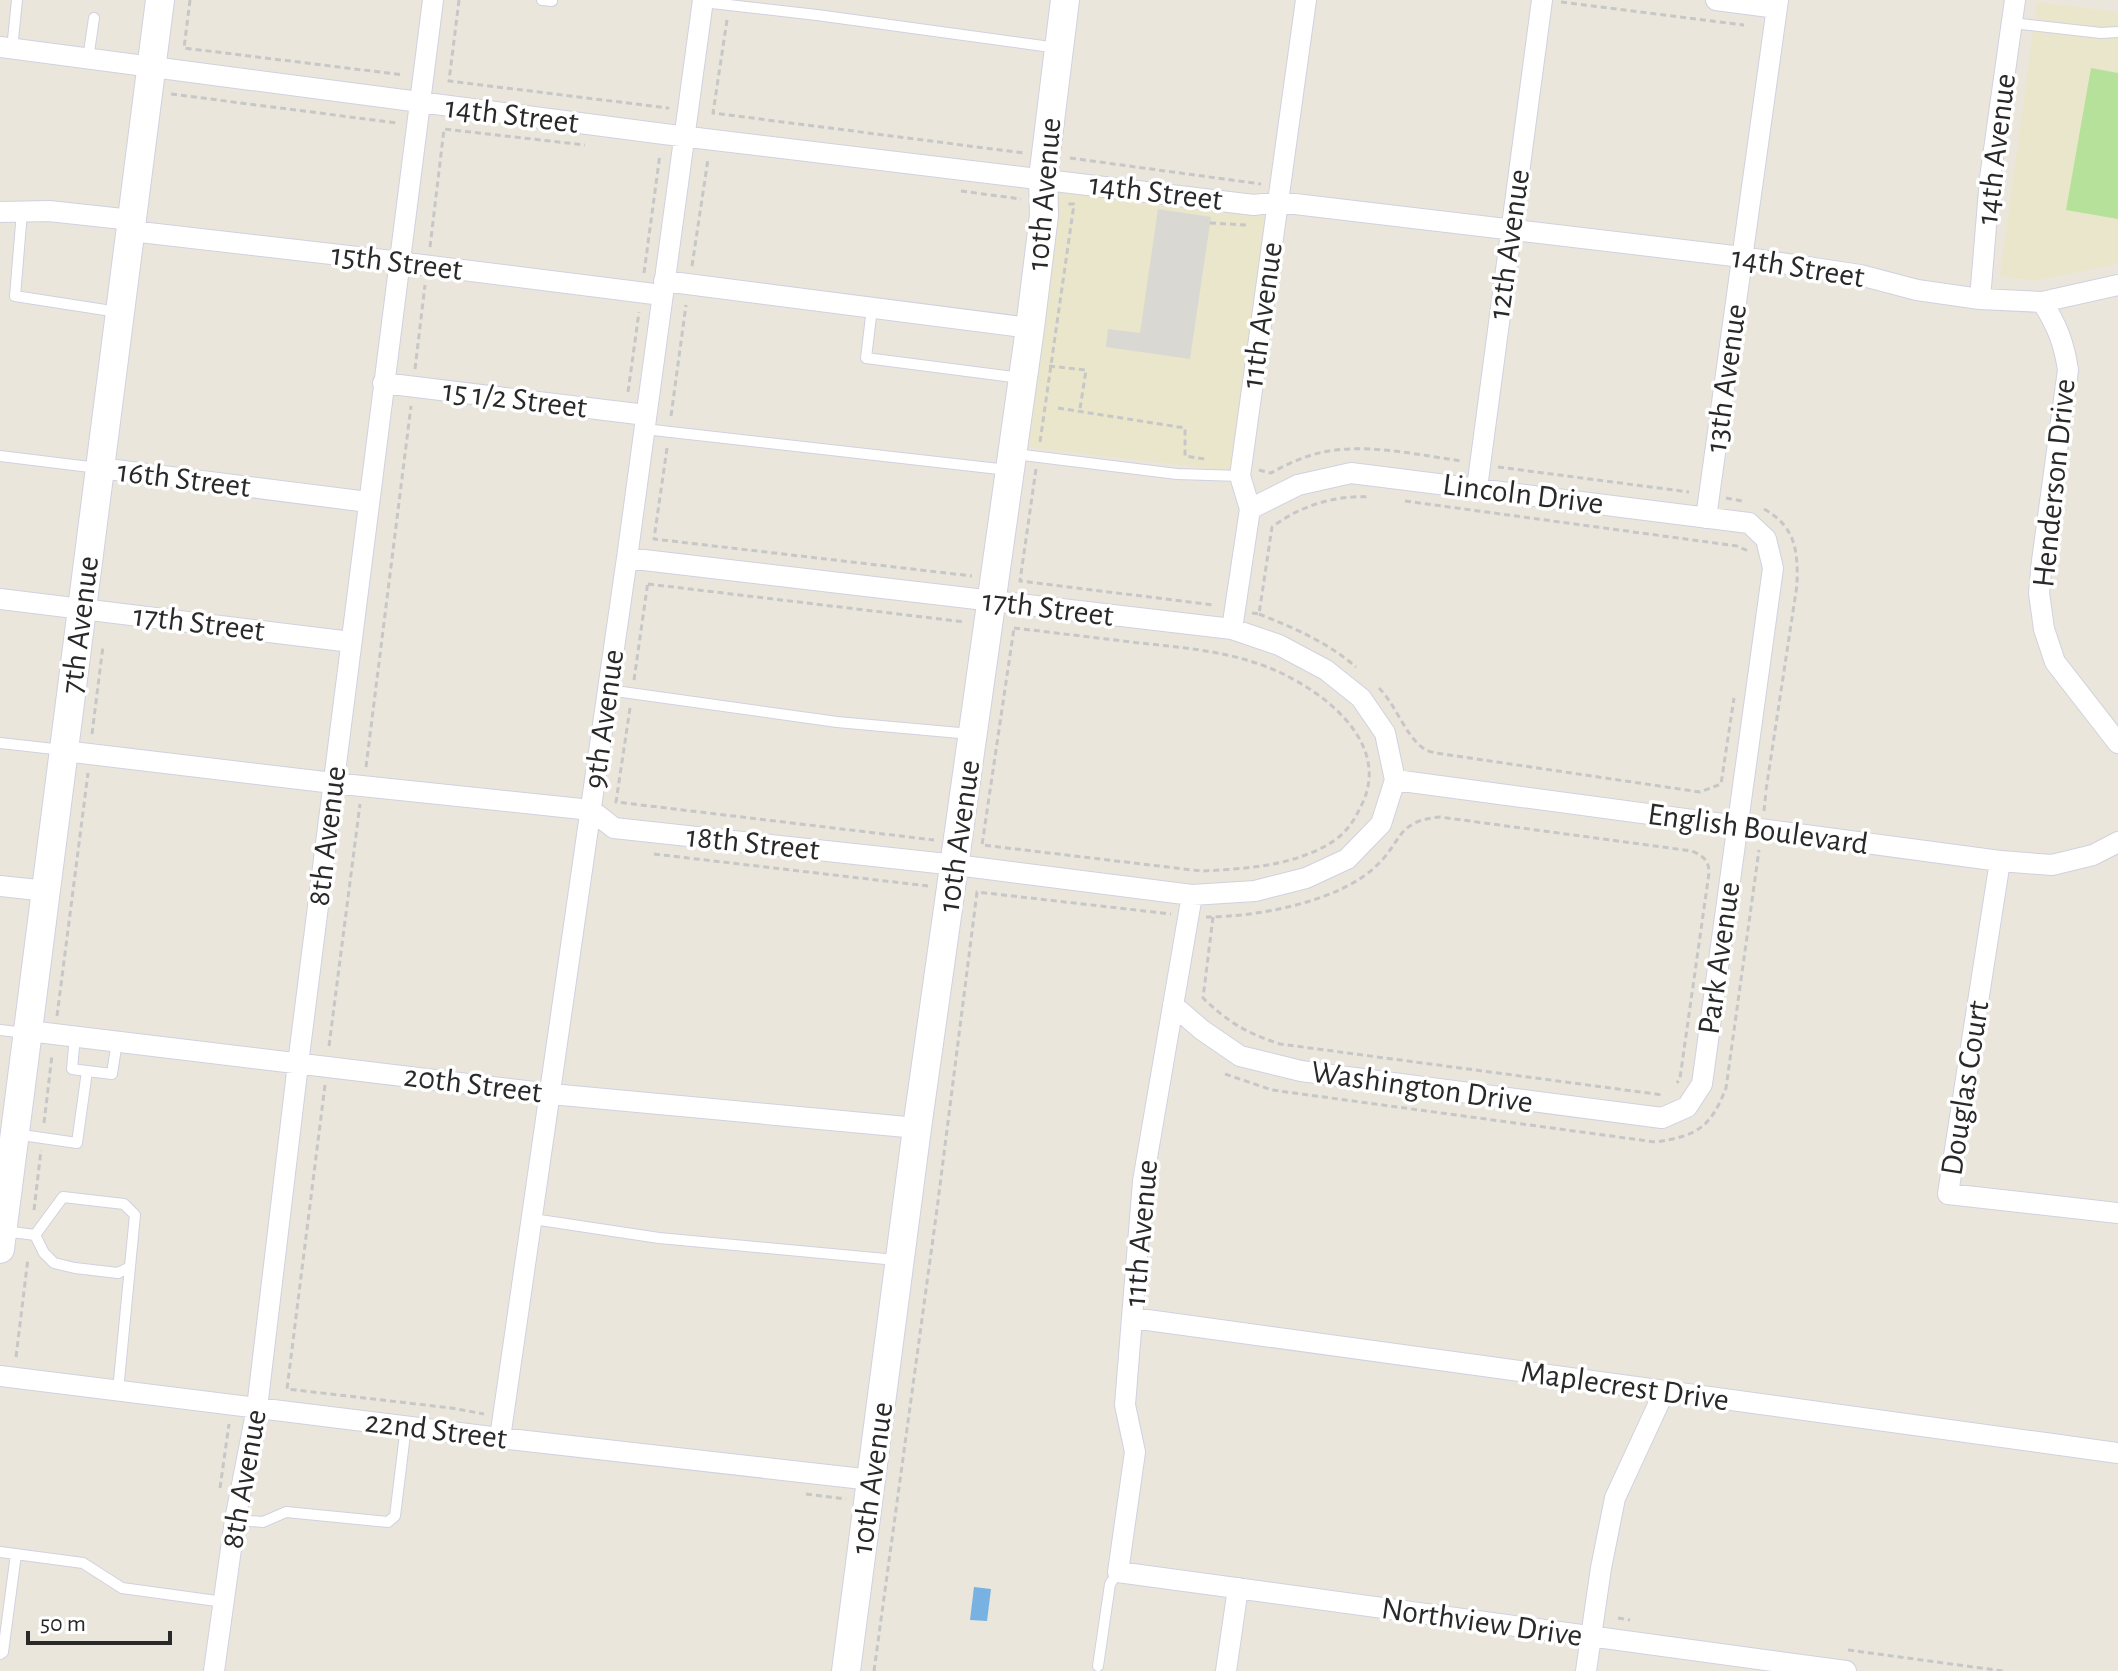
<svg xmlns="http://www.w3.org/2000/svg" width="2118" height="1671" font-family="'Alegreya Sans',sans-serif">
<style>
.education{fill:#eae6cc}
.pitch{fill:#b5e19a}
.plaza{fill:#dad8d2}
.water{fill:#78b2e2}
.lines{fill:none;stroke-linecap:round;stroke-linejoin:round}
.lane-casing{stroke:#d1d1e0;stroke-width:12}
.street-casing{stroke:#d1d1e0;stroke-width:22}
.secondary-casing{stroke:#d1d1e0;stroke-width:30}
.path{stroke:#c7c7c7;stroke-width:3;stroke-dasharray:6 4;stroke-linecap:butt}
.lane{stroke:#fff;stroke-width:10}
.street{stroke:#fff;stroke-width:20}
.secondary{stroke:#fff;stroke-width:28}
.labels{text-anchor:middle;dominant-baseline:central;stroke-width:7;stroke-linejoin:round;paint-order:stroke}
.street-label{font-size:32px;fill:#292929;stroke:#fff}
</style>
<rect width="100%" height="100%" fill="#eae6dc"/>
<path class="education" d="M 2037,2 L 2118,12 L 2118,264 L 2034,281 L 2000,276 Z
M 1059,191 L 1267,217 L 1230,471 L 1025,447 Z"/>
<path class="pitch" d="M 2091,68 L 2118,73 L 2118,219 L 2066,210 Z"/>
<path class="plaza" d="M 1158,209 L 1211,217 L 1190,359 L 1106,347 L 1108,329 L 1140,333 Z"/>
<path class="water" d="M 974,1587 L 991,1589 L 987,1621 L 970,1620 Z"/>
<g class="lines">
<defs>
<path id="lane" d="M 542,0 L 552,1
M 703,2 L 817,15 L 1058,48
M 2012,23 L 2101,33 L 2118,32
M 12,49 L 17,0
M 88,59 L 94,18
M 22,212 L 15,296 L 118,312
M 872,308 L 866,358 L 1021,378
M 644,429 L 1008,470
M 1015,454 L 1177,474 L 1240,476
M 0,456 L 98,468
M 608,690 L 837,722 L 971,734
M 0,743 L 63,750
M 0,1030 L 26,1033
M 75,1036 L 72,1069 L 87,1071
M 15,1134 L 77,1143 L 87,1071 L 112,1074 L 117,1041
M 533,1219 L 659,1238 L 896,1260
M 4,1231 L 35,1235
M 118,1391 L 135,1215 L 124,1204 L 63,1197 L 35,1235 L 44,1253 L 54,1263 L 75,1268 L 118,1273 L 130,1267
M 235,1520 L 263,1522 L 286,1512 L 388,1522 L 395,1516 L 406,1426
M 0,1552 L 83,1563 L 122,1588 L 224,1602
M 0,1654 L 3,1652 L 16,1554
M 1098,1666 L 1110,1584 L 1118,1572"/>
<path id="street" d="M 1716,0 L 1777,8
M 0,47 L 664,134 L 1254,205 L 1278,202 L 1742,257 L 1860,275 L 1917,290 L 1980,299 L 2042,302 L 2118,285
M 0,212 L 49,211 L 132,220
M 131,231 L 375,259 L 662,295
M 664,281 L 1030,328
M 1980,299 L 1990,178 L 2015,0
M 2042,302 C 2057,325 2064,343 2068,370 L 2042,561 L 2039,593 L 2044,629 L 2055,662 L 2118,743
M 383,383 L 646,415
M 100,468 L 368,502
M 1477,488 L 1542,0
M 1706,518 L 1778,0
M 0,599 L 351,642
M 1232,629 L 1250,509 L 1240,476 L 1306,0
M 64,751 L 333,783 L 591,810 L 614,828 L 956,865 L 1192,895 L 1255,891 L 1306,878 L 1347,859 L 1381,824 L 1395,780 L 1385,733 L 1361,698 L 1326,670 L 1279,645 L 1232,629 L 627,558
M 1395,780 L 2000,861 L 2052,865 L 2093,855 L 2118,842
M 2000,861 L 1948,1194 L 2118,1213
M 0,886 L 47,891
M 1192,895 L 1143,1181 L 1125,1405 L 1135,1452 L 1118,1572 L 1846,1671
M 1173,1005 L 1202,1030 L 1240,1056 L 1301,1071 L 1662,1118 L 1687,1107 L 1702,1084 L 1773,568 L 1766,539 L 1749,523 L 1351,473 L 1298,485 L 1250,509
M 29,1031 L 551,1094 L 917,1128
M 1133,1318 L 2118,1453
M 0,1376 L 500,1438 L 872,1480
M 500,1438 L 627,558 L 703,0
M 214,1671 L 235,1520 L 257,1408 L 298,1064 L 433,0
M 1226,1671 L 1238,1588
M 1586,1671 L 1601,1568 L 1615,1498 L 1664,1392"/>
<path id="secondary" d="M 0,1249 L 160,0
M 846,1671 L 917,1128 L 1030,328 L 1044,215 L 1043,178 L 1065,0"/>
</defs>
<use href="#lane" class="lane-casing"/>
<use href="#street" class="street-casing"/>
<use href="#secondary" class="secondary-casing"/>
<path class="path" d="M 190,0 L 184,48 L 404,75
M 459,0 L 449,81 L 668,108 L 668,107
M 1561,2 L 1744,25
M 727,20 L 713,113 L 1024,153
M 171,94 L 397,123
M 1070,158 L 1261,184
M 961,191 L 1021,199
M 1210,223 L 1246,225
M 430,247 L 444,129 L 585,145
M 692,266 L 708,159
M 644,273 L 660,154
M 1049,366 L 1086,370 L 1080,409
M 415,369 L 425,285
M 628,392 L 639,312
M 1058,408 L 1185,428 L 1185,456 L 1205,459
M 671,416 L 686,305
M 1040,442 L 1074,204 L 1065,204
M 667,448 L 654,539 L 972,576
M 1498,467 L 1689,492
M 1036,469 L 1020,581 L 1214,605
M 1259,470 L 1271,473 C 1287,464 1305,456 1323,452 C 1368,443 1418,455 1462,461
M 1726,498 L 1742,501
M 1405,501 L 1737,546 L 1746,550 L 1748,553
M 1764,509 C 1796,527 1798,551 1797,585 L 1766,790
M 648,584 L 965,622
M 1252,613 L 1259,614 L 1272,527 C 1300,506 1334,495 1370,497
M 1259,614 C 1294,628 1327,642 1356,667
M 1014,628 C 1056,633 1098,638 1140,643 C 1188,648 1237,652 1281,673 C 1328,695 1389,744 1363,802 C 1356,817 1349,830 1335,840 C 1297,866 1245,869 1201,871 L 982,845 Z
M 634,680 L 648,581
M 1379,688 C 1396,705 1405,735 1423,748 C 1427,751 1432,752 1436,753 L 1700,792 L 1721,784 L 1734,698
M 630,708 L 616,802 L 934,840
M 92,734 L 103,646
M 366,767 L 411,406
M 1764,811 L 1766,791
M 654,854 L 928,886
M 1206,917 C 1256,917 1338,902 1375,867 C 1403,842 1395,821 1440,817 L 1692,851 C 1703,856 1709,860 1709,873 L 1680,1078 L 1677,1083
M 1213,917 L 1203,998 C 1228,1022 1246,1033 1280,1044 L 1663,1095
M 57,1016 L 88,773
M 329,1046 L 360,804
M 1225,1074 L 1272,1090 L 1655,1142 C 1696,1136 1710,1129 1726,1088 L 1759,850
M 325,1085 L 287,1389 L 451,1408 L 484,1414
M 44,1123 L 52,1055
M 34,1210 L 41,1150
M 16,1357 L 28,1258
M 220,1488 L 229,1424
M 806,1494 L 846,1499
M 1618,1618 L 1630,1620
M 1848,1650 L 2003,1671
M 874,1671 L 937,1209 L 977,892 L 1171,914"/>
<use href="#lane" class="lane"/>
<use href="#street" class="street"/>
<use href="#secondary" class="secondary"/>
</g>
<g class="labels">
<g class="street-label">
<text transform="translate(512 115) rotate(7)">14th Street</text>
<text transform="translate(1996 149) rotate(-83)">14th Avenue</text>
<text transform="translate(1156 192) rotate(7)">14th Street</text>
<text transform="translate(1044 194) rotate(-85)">10th Avenue</text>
<text transform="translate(1509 244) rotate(-82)">12th Avenue</text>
<text transform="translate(397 262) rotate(7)">15th Street</text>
<text transform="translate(1798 267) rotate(9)">14th Street</text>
<text transform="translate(1262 315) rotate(-82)">11th Avenue</text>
<text transform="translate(1726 378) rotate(-82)">13th Avenue</text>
<text transform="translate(515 399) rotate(7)">15 1/2 Street</text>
<text transform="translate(184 479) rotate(7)">16th Street</text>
<text transform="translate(2054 483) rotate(-84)">Henderson Drive</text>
<text transform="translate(1523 494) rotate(7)">Lincoln Drive</text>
<text transform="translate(1048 608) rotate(7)">17th Street</text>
<text transform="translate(199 623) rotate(7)">17th Street</text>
<text transform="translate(80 625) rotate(-83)">7th Avenue</text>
<text transform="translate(604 719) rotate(-82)">9th Avenue</text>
<text transform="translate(1758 829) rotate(8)">English Boulevard</text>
<text transform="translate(327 836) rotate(-83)">8th Avenue</text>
<text transform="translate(959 836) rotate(-82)">10th Avenue</text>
<text transform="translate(753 843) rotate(6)">18th Street</text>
<text transform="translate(1719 958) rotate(-82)">Park Avenue</text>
<text transform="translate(473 1084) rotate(7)">20th Street</text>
<text transform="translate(1422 1087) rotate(8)">Washington Drive</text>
<text transform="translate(1965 1088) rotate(-81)">Douglas Court</text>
<text transform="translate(1141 1233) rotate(-85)">11th Avenue</text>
<text transform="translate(1625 1386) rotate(8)">Maplecrest Drive</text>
<text transform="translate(436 1430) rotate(7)">22nd Street</text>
<text transform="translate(872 1478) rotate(-82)">10th Avenue</text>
<text transform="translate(244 1479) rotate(-80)">8th Avenue</text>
<text transform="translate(1482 1622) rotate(8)">Northview Drive</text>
</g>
</g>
<path d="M28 1631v12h142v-12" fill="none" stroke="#292929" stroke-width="4"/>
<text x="40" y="1631" font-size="24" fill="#292929" stroke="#ffffff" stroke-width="6" paint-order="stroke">50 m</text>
</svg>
